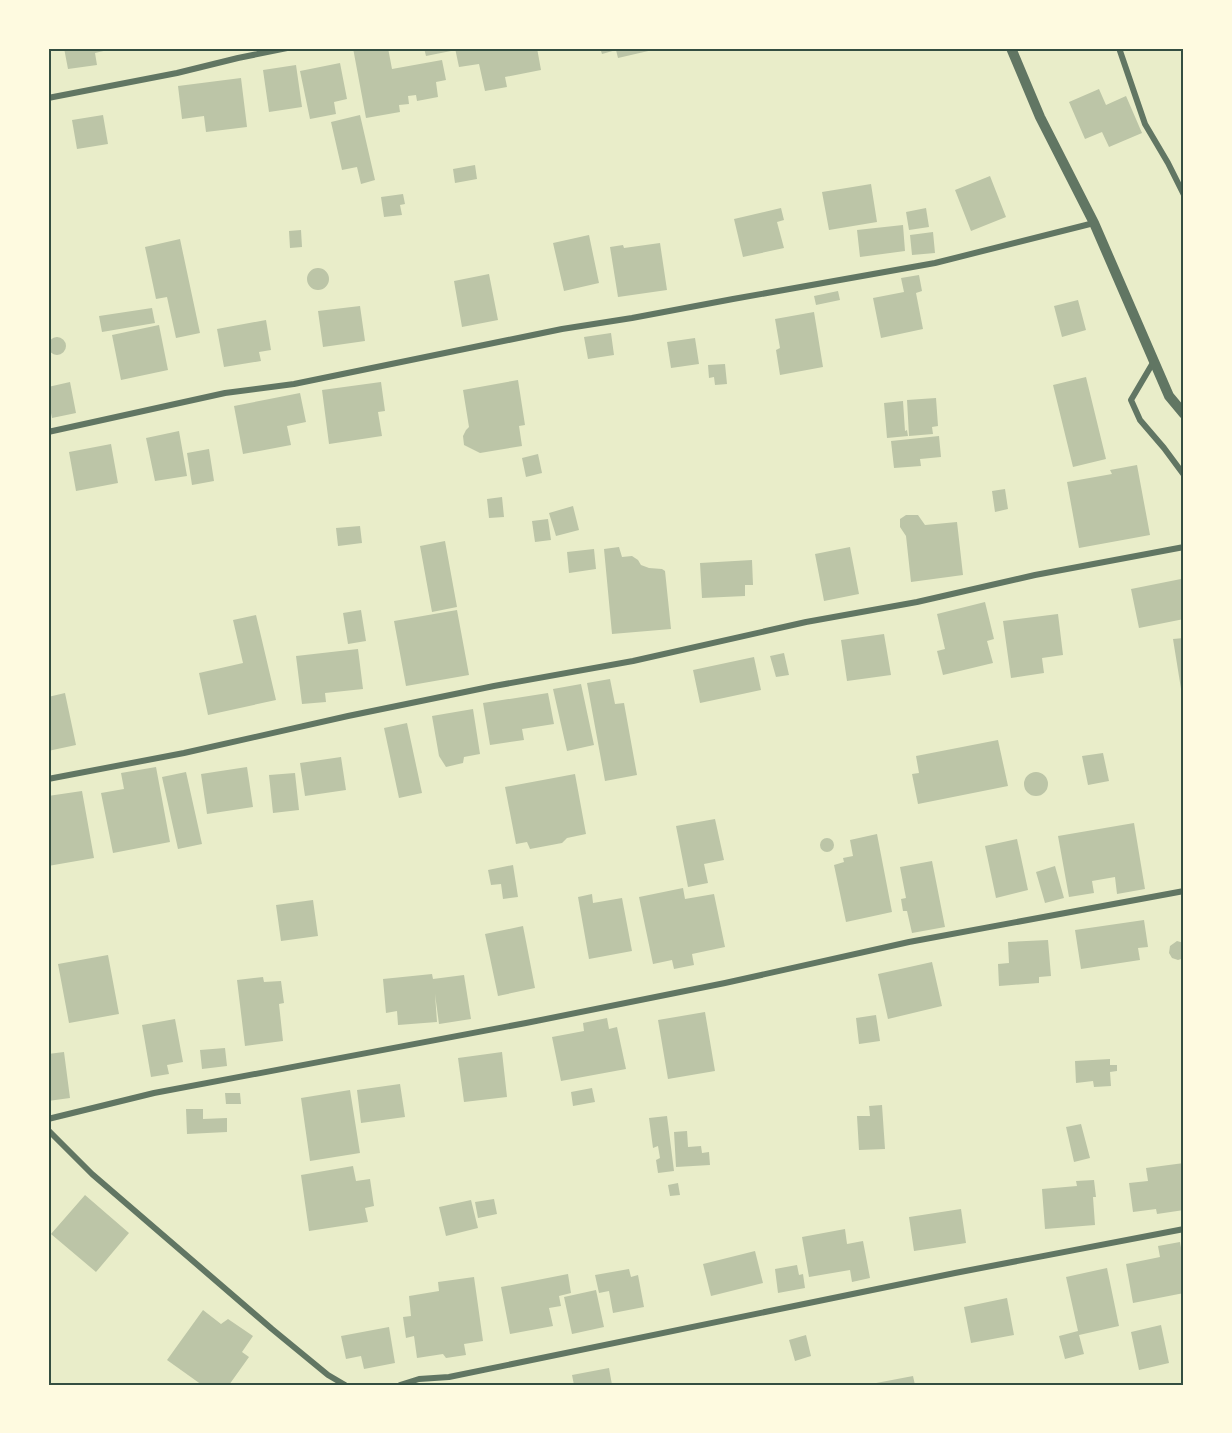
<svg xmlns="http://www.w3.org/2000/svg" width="1232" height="1433" font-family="'Noto Serif',serif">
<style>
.building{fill:#bcc5a7}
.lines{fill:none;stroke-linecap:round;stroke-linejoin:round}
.minor{stroke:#617663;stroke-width:6}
.tertiary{stroke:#617663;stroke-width:10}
.neatline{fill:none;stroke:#344e41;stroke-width:2}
</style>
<rect width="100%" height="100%" fill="#e9edc9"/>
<path class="building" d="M 64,48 L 112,48 L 112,49 L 95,53 L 97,65 L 68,69 Z
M 353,48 L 388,48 L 392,69 L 442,60 L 446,80 L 436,82 L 438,97 L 417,101 L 416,95 L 408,96 L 409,104 L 399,105 L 400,112 L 366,118 Z
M 424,48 L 450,48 L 451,51 L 426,56 Z
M 455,48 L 480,48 L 480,50 L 490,48 L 537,48 L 541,70 L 505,77 L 507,87 L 485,91 L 479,64 L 459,67 Z
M 600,48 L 657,48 L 657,49 L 618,58 L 616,50 L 602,54 Z
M 340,63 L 347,99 L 334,102 L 336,114 L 310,119 L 300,71 Z
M 296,65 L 302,107 L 269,112 L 263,70 Z
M 241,78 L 247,127 L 206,132 L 204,116 L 182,119 L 178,86 Z
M 1099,89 L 1106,105 L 1126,96 L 1142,133 L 1109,147 L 1102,132 L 1085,139 L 1069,102 Z
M 103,115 L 108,144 L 77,149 L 72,120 Z
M 360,115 L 375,180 L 361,184 L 357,167 L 342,170 L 331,122 Z
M 475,165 L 477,179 L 455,183 L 453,169 Z
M 990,176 L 1006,217 L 971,231 L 955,190 Z
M 871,184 L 877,222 L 829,230 L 822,192 Z
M 403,194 L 405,204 L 400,205 L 402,215 L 384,217 L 381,197 Z
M 781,208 L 784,220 L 777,222 L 784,248 L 743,257 L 734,219 Z
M 926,208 L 929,227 L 909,230 L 906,212 Z
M 903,225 L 905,251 L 860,257 L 857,230 Z
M 301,230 L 302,247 L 290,248 L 289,231 Z
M 933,232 L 935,253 L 912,255 L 910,235 Z
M 589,235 L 599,283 L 564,291 L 553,243 Z
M 180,239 L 200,333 L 176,338 L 167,297 L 156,299 L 145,247 Z
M 660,243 L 667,290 L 618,297 L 610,247 L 623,245 L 624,248 Z
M307 279a11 11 0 1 1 22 0a11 11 0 1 1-22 0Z
M 489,274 L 498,320 L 462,327 L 454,281 Z
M 919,275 L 922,291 L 916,293 L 923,329 L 881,338 L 873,298 L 904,292 L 901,278 Z
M 838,291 L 840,300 L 816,305 L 814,296 Z
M 1078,300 L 1086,330 L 1062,337 L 1054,306 Z
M 360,306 L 365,341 L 323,347 L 318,311 Z
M 152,308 L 155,323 L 102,332 L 99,316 Z
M 814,312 L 823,367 L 780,375 L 776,350 L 780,348 L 775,319 Z
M 266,320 L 271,350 L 259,352 L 261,361 L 224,367 L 217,329 Z
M 159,325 L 168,370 L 121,380 L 112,335 Z
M 611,333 L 614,355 L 588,359 L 584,337 Z
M48 346a9 9 0 1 1 18 0a9 9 0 1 1-18 0Z
M 695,338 L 699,364 L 671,368 L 667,342 Z
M 725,364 L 727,384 L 715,385 L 714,377 L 709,378 L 708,365 Z
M 1086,377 L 1106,459 L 1073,467 L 1053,385 Z
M 518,380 L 525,425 L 519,426 L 522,446 L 480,453 L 464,445 L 463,436 L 466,430 L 469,427 L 463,390 Z
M 70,382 L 76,413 L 52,418 L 50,408 L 48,408 L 48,387 Z
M 381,382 L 385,411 L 378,412 L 382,436 L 329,444 L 322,390 Z
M 300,393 L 306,422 L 287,426 L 291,445 L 243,454 L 234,406 Z
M 936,398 L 938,426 L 932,427 L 933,434 L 909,436 L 907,400 Z
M 903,401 L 905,431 L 907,430 L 908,436 L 887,438 L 884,403 Z
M 179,431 L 187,476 L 155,481 L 146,438 Z
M 939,436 L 941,457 L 920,459 L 921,466 L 894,468 L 891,441 Z
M 111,444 L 118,483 L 76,491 L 69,452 Z
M 209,449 L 214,481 L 192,485 L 187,453 Z
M 538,454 L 542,473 L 526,477 L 522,458 Z
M 1137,465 L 1150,535 L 1079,548 L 1067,482 L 1112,474 L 1110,470 Z
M 1005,489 L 1008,509 L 995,512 L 992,491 Z
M 502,497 L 504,517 L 489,518 L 487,499 Z
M 573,506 L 579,530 L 556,536 L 549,513 Z
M 906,515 L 918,515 L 925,525 L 957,522 L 963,575 L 911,582 L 906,536 L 900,527 L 900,519 Z
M 548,519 L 551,540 L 535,542 L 532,521 Z
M 360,526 L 362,543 L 338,546 L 336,528 Z
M 445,541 L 457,607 L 432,612 L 420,546 Z
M 619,547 L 622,557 L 632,556 L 638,560 L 641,565 L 649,568 L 662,569 L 665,571 L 671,629 L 612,634 L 604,549 Z
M 850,547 L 859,594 L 824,601 L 815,554 Z
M 594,549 L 596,569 L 569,573 L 567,552 Z
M 752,560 L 753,585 L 745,585 L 745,596 L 702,598 L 700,563 Z
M 1181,579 L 1184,596 L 1184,619 L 1139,628 L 1131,589 Z
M 985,602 L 994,639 L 987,641 L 993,663 L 943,675 L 937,651 L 945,649 L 937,614 Z
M 361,610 L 366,641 L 348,644 L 343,613 Z
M 457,610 L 469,675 L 406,686 L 394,621 Z
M 1058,614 L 1063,655 L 1042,658 L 1044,673 L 1011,678 L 1003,621 Z
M 256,615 L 276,700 L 208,715 L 199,673 L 243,663 L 233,620 Z
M 884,634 L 891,675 L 847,681 L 841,640 Z
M 1184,638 L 1184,694 L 1182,695 L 1173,639 Z
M 358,649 L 363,689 L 325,693 L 326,702 L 302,704 L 296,656 Z
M 784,653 L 789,675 L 776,677 L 770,656 Z
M 754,657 L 761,690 L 700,703 L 693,670 Z
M 610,679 L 615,704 L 624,703 L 637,775 L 605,781 L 587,683 Z
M 581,684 L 594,745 L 567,751 L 553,689 Z
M 65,693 L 76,745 L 48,751 L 48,697 Z
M 548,693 L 554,724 L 522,729 L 524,740 L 490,745 L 483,703 Z
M 473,709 L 480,754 L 464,757 L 463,763 L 446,767 L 439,756 L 432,716 Z
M 407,723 L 422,793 L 399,798 L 384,728 Z
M 998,740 L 1008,786 L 918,804 L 912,774 L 919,773 L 916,756 Z
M 1103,753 L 1109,781 L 1088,785 L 1082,756 Z
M 341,757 L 346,790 L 305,796 L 300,763 Z
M 156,767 L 170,842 L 113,853 L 101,793 L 124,789 L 121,773 Z
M 247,767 L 253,807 L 207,814 L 201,774 Z
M1024 784a12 12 0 1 1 24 0a12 12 0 1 1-24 0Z
M 186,772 L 202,844 L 178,849 L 162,777 Z
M 295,773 L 299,810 L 273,813 L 269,775 Z
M 575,774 L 586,834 L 567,838 L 562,843 L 530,849 L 527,842 L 516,844 L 505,787 Z
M 82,791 L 94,858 L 48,866 L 48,796 Z
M 715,819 L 724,860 L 704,864 L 708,883 L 688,887 L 676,826 Z
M 1134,823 L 1145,889 L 1117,894 L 1115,877 L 1092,881 L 1094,893 L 1069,897 L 1058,836 Z
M 877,834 L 892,912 L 846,922 L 834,865 L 844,862 L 843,858 L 853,856 L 850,840 Z
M820 845a7 7 0 1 1 14 0a7 7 0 1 1-14 0Z
M 1017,839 L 1028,890 L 996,898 L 985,846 Z
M 932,861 L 945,927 L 912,933 L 907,911 L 903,911 L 901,899 L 906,898 L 900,867 Z
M 513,865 L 518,897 L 503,899 L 501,884 L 491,885 L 488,870 Z
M 1055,866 L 1064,898 L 1045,903 L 1036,872 Z
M 683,888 L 685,899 L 714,894 L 725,947 L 692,954 L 694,965 L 674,969 L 672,960 L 653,964 L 639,897 Z
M 592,894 L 593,903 L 622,898 L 632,951 L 589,959 L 578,897 Z
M 313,900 L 318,936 L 281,941 L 276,905 Z
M 1144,920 L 1148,947 L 1138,948 L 1140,960 L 1081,969 L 1075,930 Z
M 523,926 L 535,988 L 498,996 L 485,934 Z
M 1048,940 L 1051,976 L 1039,977 L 1039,983 L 999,986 L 998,964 L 1009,963 L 1008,942 Z
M 1177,941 L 1184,943 L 1184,958 L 1178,960 L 1172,958 L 1169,953 L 1170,946 Z
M 108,955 L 119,1014 L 69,1023 L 58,964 Z
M 932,962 L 942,1006 L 888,1019 L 878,974 Z
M 432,974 L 433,979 L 464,975 L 471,1019 L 439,1024 L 435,994 L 437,1022 L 398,1025 L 397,1011 L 386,1013 L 383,979 Z
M 263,977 L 264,982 L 281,981 L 284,1003 L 279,1004 L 283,1041 L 245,1046 L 237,980 Z
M 705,1012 L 715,1071 L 668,1079 L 658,1020 Z
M 876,1015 L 880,1041 L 859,1044 L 856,1018 Z
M 607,1018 L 609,1029 L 617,1027 L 626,1069 L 561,1081 L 552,1037 L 584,1031 L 583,1023 Z
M 175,1019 L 183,1062 L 167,1065 L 169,1074 L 151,1077 L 142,1025 Z
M 225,1048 L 227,1066 L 202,1069 L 200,1050 Z
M 64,1052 L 70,1098 L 48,1101 L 48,1054 Z
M 502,1052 L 507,1097 L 464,1102 L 458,1058 Z
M 1110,1059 L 1110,1065 L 1117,1065 L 1117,1071 L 1110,1072 L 1111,1086 L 1094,1087 L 1093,1081 L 1076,1083 L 1075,1061 Z
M 400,1084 L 405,1117 L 361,1123 L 357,1090 Z
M 592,1088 L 595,1102 L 573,1106 L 571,1092 Z
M 350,1090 L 360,1153 L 310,1161 L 301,1098 Z
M 225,1093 L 240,1093 L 241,1104 L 226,1104 Z
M 882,1105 L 885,1149 L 859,1150 L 857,1116 L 870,1116 L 869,1106 Z
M 186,1109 L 203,1109 L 203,1119 L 227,1118 L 227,1132 L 187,1134 Z
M 667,1116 L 674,1171 L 658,1173 L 656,1160 L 660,1158 L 658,1146 L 653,1148 L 649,1118 Z
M 1081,1124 L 1090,1158 L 1074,1162 L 1066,1127 Z
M 687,1131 L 688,1147 L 701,1146 L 702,1153 L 709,1152 L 710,1165 L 676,1167 L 674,1132 Z
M 1184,1163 L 1184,1210 L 1157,1214 L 1156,1209 L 1133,1212 L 1129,1183 L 1148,1181 L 1146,1168 Z
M 353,1166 L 356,1181 L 370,1179 L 374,1206 L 365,1208 L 368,1222 L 309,1231 L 301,1175 Z
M 1094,1180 L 1096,1197 L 1093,1197 L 1095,1225 L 1045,1229 L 1042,1189 L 1077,1186 L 1076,1181 Z
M 678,1183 L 680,1195 L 670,1196 L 668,1185 Z
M 85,1195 L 129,1233 L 96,1272 L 51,1234 Z
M 494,1199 L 497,1214 L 478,1218 L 475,1202 Z
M 471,1200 L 478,1228 L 446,1236 L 439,1207 Z
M 961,1209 L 966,1243 L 914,1251 L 909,1217 Z
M 845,1229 L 847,1244 L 863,1241 L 870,1278 L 852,1282 L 850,1270 L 809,1277 L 802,1237 Z
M 1180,1242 L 1184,1265 L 1184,1293 L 1133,1303 L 1126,1264 L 1160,1257 L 1158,1246 Z
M 755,1251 L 763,1283 L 711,1296 L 703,1264 Z
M 797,1265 L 799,1275 L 803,1274 L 805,1288 L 778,1293 L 775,1269 Z
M 1107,1268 L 1119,1326 L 1079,1335 L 1084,1354 L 1065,1359 L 1059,1336 L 1078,1331 L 1066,1277 Z
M 629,1269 L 631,1277 L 638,1275 L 644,1307 L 613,1313 L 609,1291 L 599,1293 L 595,1275 Z
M 568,1274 L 571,1293 L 559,1296 L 561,1306 L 549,1308 L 553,1326 L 510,1334 L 501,1287 Z
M 474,1277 L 483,1341 L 464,1344 L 466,1355 L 446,1358 L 443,1354 L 417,1358 L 414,1336 L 406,1338 L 403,1317 L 411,1316 L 409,1296 L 439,1291 L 438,1282 Z
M 596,1290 L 604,1327 L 572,1334 L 564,1297 Z
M 1007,1298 L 1014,1335 L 971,1343 L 964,1307 Z
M 203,1310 L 221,1324 L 228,1319 L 253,1336 L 242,1352 L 249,1357 L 229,1385 L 202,1385 L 167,1360 Z
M 1161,1325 L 1169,1363 L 1139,1370 L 1131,1332 Z
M 389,1327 L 395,1363 L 364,1369 L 361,1356 L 346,1359 L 341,1336 Z
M 806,1335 L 811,1356 L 795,1361 L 789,1340 Z
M 609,1368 L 612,1385 L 574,1385 L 572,1375 Z
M 913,1376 L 915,1385 L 871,1385 L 871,1384 Z"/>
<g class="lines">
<path class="minor" d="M 1119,48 L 1145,124 L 1168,163 L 1184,195
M 48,98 L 177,73 L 238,58 L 287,48
M 1154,361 L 1131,400 L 1140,420 L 1164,448 L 1184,475
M 48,432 L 225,393 L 294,384 L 562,329 L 632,318 L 733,299 L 935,263 L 1094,223
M 48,779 L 184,753 L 348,716 L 494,686 L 633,661 L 806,622 L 917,602 L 1035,575 L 1184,547
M 48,1119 L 154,1093 L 526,1023 L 725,983 L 909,942 L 1184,891
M 48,1130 L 92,1174 L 272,1329 L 328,1375 L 345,1385
M 400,1385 L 419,1379 L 449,1377 L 955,1273 L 1184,1229"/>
<path class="tertiary" d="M 1011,48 L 1040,117 L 1094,223 L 1169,396 L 1184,414"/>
</g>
<rect width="1232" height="1433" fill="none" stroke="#fefae0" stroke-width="99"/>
<rect x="50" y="50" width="1132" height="1334" class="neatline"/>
</svg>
